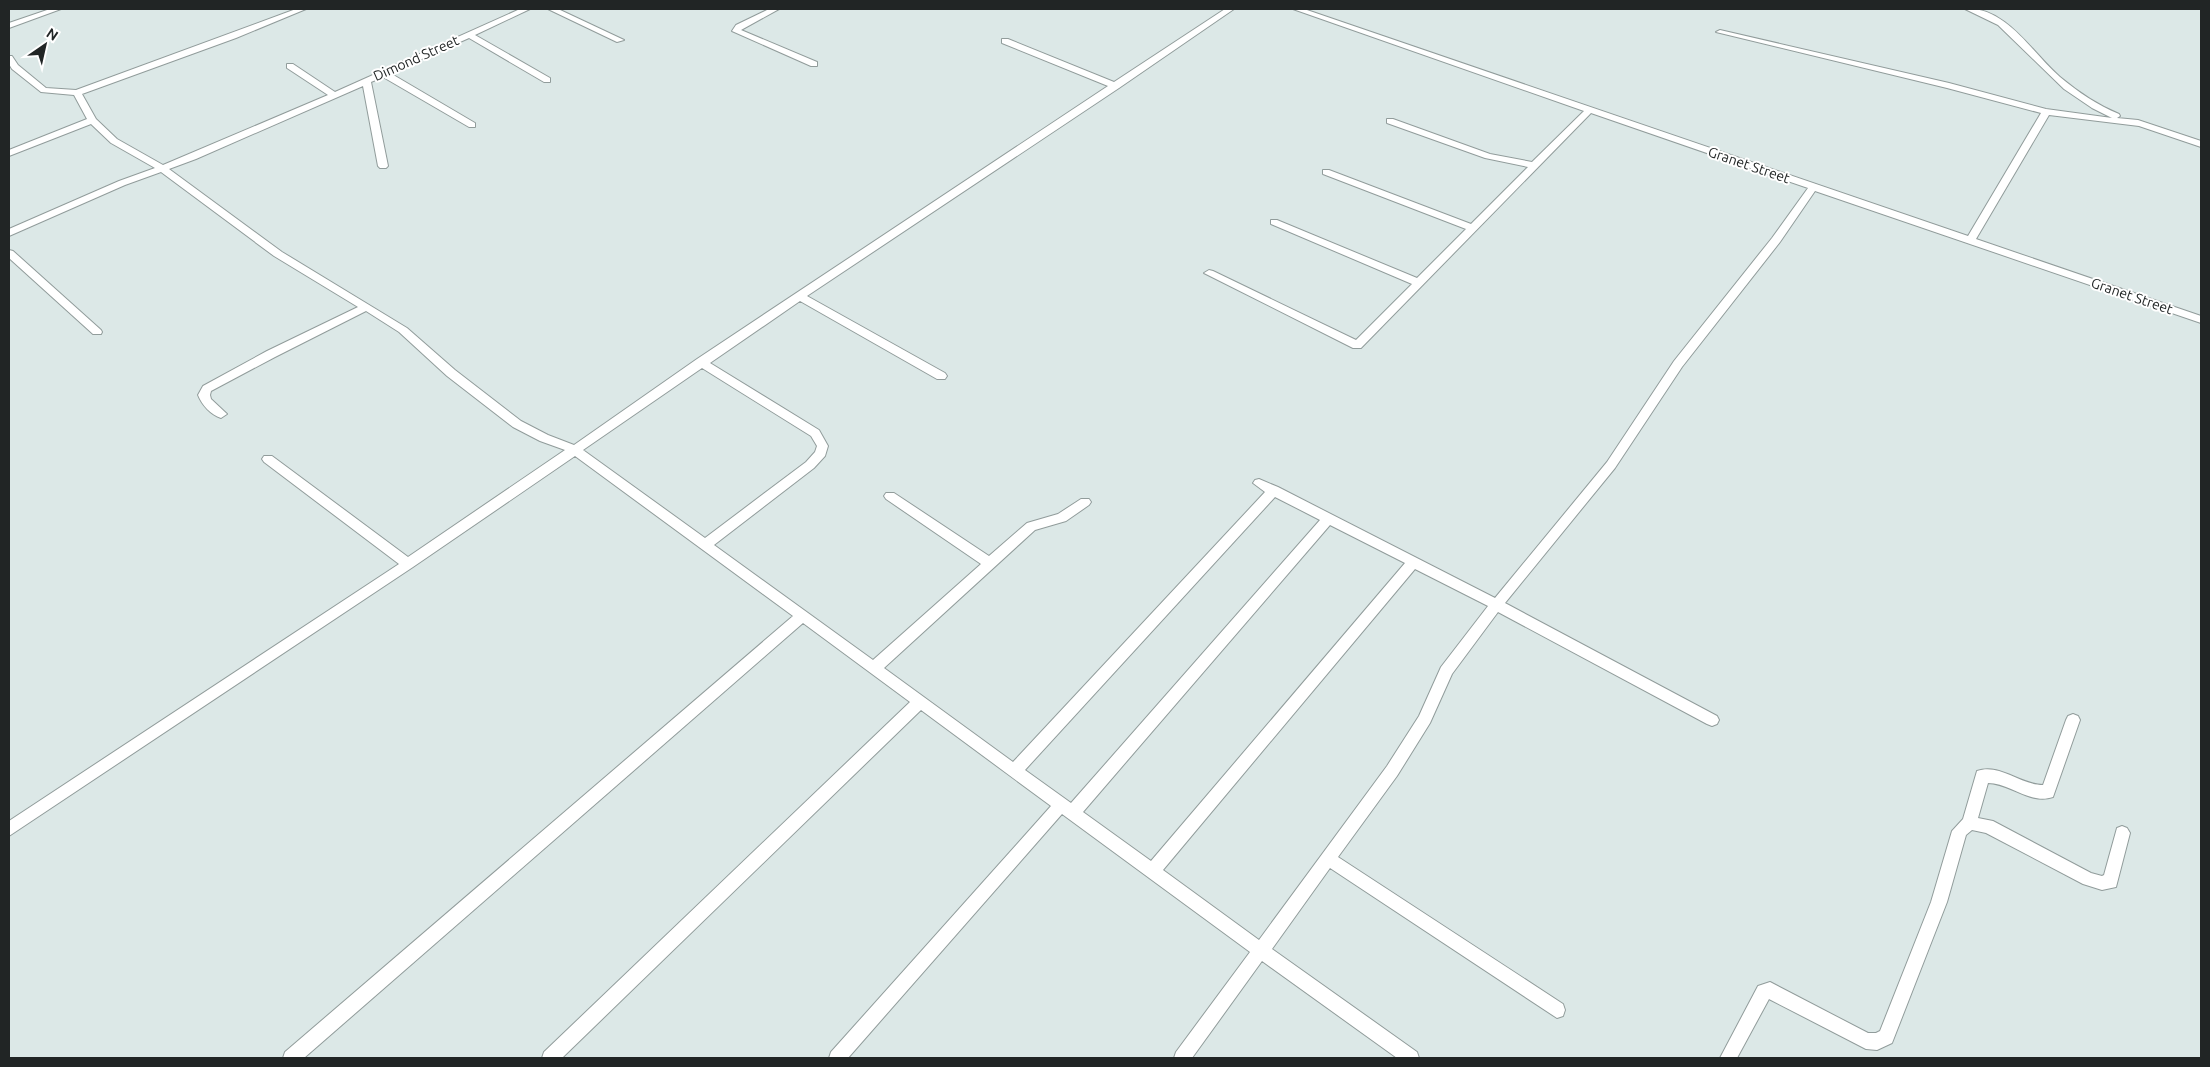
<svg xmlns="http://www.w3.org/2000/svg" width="2210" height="1067" font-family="Ubuntu,sans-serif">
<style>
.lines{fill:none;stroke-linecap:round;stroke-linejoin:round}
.minor-casing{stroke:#919c9b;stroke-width:2}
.minor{fill:#fff;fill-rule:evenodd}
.labels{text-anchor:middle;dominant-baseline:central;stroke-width:4;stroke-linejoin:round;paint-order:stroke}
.far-street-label{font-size:14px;fill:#212525;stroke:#fff}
</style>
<rect width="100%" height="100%" fill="#dce8e7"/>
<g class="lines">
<defs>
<path id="minor" d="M 50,9 L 61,9 L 9,28 L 9,23 Z
M 296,9 L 306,9 L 236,38 L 82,94 L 96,119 L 117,139 L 163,165 L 328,95 L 287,68 L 287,64 L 293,64 L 335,92 L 520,9 L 530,9 L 475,35 L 550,78 L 550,82 L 544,82 L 469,38 L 390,73 L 475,123 L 475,127 L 469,127 L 383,77 L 371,82 L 388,166 L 386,168 L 380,168 L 378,166 L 363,86 L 196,159 L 169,169 L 282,252 L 407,328 L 455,370 L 521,421 L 548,435 L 574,445 L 697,359 L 1108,86 L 1002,43 L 1002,39 L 1008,39 L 1114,82 L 1225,9 L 1234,9 L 1119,88 L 807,296 L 945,373 L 947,376 L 945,379 L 937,379 L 800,301 L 710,363 L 819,430 L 828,446 L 825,456 L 814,468 L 714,545 L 873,660 L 981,564 L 886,499 L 884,496 L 886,493 L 894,493 L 989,556 L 1027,523 L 1058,514 L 1081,499 L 1089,499 L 1091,502 L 1089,505 L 1066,521 L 1035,530 L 884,668 L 1013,762 L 1265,492 L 1253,483 L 1255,480 L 1259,479 L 1278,487 L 1495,598 L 1607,462 L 1674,361 L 1772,238 L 1808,188 L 1591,113 L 1361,348 L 1353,348 L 1204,273 L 1209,270 L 1213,271 L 1356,340 L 1412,284 L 1271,224 L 1271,220 L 1277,220 L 1417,278 L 1466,229 L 1323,174 L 1323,170 L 1329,170 L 1471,224 L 1528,167 L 1485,158 L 1387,123 L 1387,119 L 1393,119 L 1490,154 L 1532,162 L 1584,111 L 1293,9 L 1304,9 L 1968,236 L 2041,113 L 1947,88 L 1716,32 L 1720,30 L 1949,83 L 2046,109 L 2112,118 L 2092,108 L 2064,89 L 1998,25 L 1965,9 C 2006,6 2032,53 2060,77 C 2078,92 2097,105 2119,114 L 2120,116 L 2117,118 L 2138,120 L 2201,141 L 2201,147 L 2139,126 L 2049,115 L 1976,239 L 2201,316 L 2201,323 L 1815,191 L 1780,242 L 1682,367 L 1615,468 L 1505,603 L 1717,716 L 1719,720 L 1717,724 L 1712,726 L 1707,724 L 1498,612 L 1452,674 L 1430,723 L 1397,776 L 1338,857 L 1563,1004 L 1565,1010 L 1563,1016 L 1557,1018 L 1330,868 L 1272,949 L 1417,1052 L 1419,1058 L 1397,1058 L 1262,961 L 1192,1058 L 1174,1058 L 1176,1052 L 1250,952 L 1062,814 L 848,1058 L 829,1058 L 831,1052 L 1051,806 L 921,710 L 562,1058 L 542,1058 L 544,1052 L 910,702 L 803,623 L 304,1058 L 283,1058 L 285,1052 L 793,616 L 575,456 L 413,567 L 9,836 L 9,821 L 399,564 L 264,462 L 262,459 L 264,456 L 272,456 L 408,557 L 565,450 L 540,441 L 513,427 L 447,376 L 399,332 L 366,311 L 275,357 L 211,391 L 210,395 L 211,399 L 227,414 L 221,418 C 211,415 202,405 198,395 L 203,386 L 267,351 L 358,307 L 274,256 L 161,172 L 125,185 L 9,236 L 9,229 L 119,181 L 155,168 L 111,143 L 91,124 L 9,156 L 9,150 L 87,119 L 74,95 L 41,92 L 12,69 L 9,64 L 9,56 L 12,56 L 18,65 L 46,88 L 76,90 ZM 702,368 L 811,436 L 817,446 L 815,452 L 806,462 L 705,538 L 583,450 ZM 1275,497 L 1320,520 L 1071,803 L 1025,770 ZM 1330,525 L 1405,563 L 1151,861 L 1083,812 ZM 1415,569 L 1488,606 L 1441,667 L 1419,716 L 1387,766 L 1259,940 L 1163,870 Z
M 548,9 L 558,9 L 624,40 L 617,42 Z
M 769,9 L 779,9 L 741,30 L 817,62 L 817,66 L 811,66 L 732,31 L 736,25 Z
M 9,250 L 13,251 L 101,330 L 102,332 L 101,334 L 93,334 L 9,258 Z
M 2073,714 L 2078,716 L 2080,720 L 2053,797 C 2030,805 2010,783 1988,783 L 1978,818 L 1993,821 L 2091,873 L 2102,876 L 2104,875 L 2117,828 L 2122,826 L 2127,828 L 2130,833 L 2116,887 L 2102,890 L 2083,884 L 1986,833 L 1972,830 L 1966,835 L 1947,902 L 1892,1043 L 1877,1050 L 1866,1049 L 1769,999 L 1737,1058 L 1720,1058 L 1758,986 L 1770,982 L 1868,1033 L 1876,1033 L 1880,1031 L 1931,902 L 1952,831 L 1963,819 L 1977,771 C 2000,763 2020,785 2043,785 L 2066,720 L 2068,716 Z"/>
</defs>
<use href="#minor" class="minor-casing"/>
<use href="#minor" class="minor"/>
</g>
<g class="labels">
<g class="far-street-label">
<text transform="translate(416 58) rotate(-24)">Dimond Street</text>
<text transform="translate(1749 165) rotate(19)">Granet Street</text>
<text transform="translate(2132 296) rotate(19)">Granet Street</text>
</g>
</g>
<rect width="2210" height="1067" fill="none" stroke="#212525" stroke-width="20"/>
<g transform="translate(45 45) rotate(34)" stroke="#ffffff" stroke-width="4" paint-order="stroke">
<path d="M0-4L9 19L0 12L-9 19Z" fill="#212525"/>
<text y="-8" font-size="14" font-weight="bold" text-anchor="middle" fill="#212525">N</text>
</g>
</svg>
